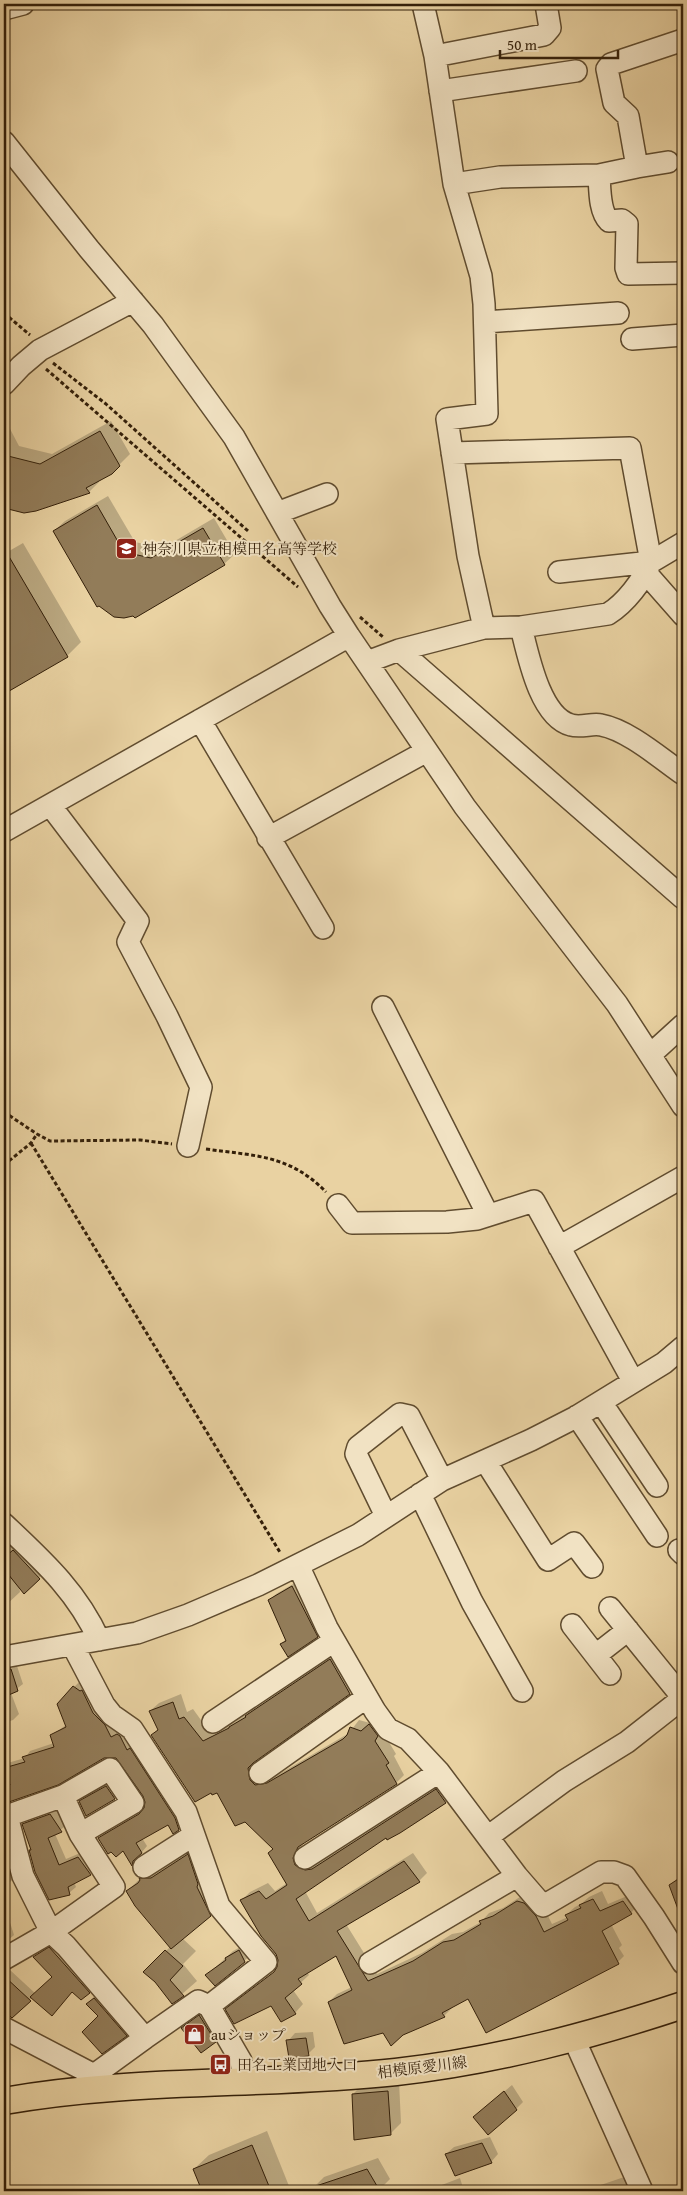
<svg xmlns="http://www.w3.org/2000/svg" width="687" height="2195" font-family="'Gentium Book Plus','Noto Serif JP',serif">
<style>
.shadow{fill:#0003}
.building{fill:#927c59;stroke:#331f09}
.lines{fill:none;stroke-linecap:round;stroke-linejoin:round}
.minor-casing{stroke:#604c2f;stroke-width:24}
.major-casing{stroke:#331f09;stroke-width:29}
.path{stroke:#331f09;stroke-width:3;stroke-dasharray:4 2.5;stroke-linecap:butt}
.minor{stroke:#f1e2c3;stroke-width:21}
.major{stroke:#e9d2a2;stroke-width:26}
.labels{text-anchor:middle;dominant-baseline:central;stroke-width:4;stroke-linejoin:round;paint-order:stroke}
.poi-label{font-size:15px;fill:#331f09;stroke:#f1e2c3;text-anchor:start}
.street-label{font-size:15px;fill:#331f09;stroke:#f1e2c3}
</style>
<rect width="100%" height="100%" fill="#e9d2a2"/>
<filter id="stains"><feTurbulence type="fractalNoise" baseFrequency=".004" numOctaves="4"/><feColorMatrix values="0 0 0 0 .2 0 0 0 0 .09 0 0 0 0 .02 0 0 0 .5 -.17"/></filter>
<radialGradient id="worn" r=".72"><stop offset=".6" stop-color="#630" stop-opacity="0"/><stop offset="1" stop-color="#630" stop-opacity=".3"/></radialGradient>
<path class="shadow" d="M 111,421 L 130,454 L 111,473 L 98,480 L 99,482 L 89,492 L 11,510 L 4,507 L 4,428 L 8,425 L 19,446 L 52,454 Z
M 108,496 L 135,542 L 163,548 L 214,518 L 235,554 L 224,564 L 135,616 L 54,531 L 65,521 Z
M 23,543 L 81,642 L 67,656 L 4,693 L 4,554 Z
M 4,1521 L 53,1564 L 24,1593 L 19,1586 L 20,1592 L 4,1607 Z
M 300,1580 L 324,1629 L 317,1636 L 281,1644 L 286,1639 L 269,1601 L 276,1594 Z
M 339,1651 L 358,1684 L 349,1693 L 256,1759 L 257,1771 L 264,1777 L 276,1776 L 349,1733 L 359,1720 L 370,1723 L 378,1717 L 383,1732 L 396,1754 L 394,1756 L 404,1775 L 396,1783 L 304,1842 L 300,1849 L 314,1863 L 321,1861 L 445,1781 L 454,1794 L 446,1802 L 399,1832 L 386,1837 L 305,1891 L 317,1913 L 413,1853 L 427,1873 L 419,1881 L 346,1924 L 377,1974 L 422,1953 L 452,1934 L 463,1932 L 481,1922 L 489,1913 L 503,1908 L 526,1893 L 544,1908 L 552,1924 L 568,1917 L 566,1915 L 575,1907 L 581,1904 L 589,1897 L 602,1891 L 608,1904 L 632,1894 L 639,1904 L 631,1913 L 611,1924 L 622,1945 L 619,1948 L 624,1956 L 616,1964 L 469,1998 L 451,2006 L 452,2008 L 444,2016 L 384,2031 L 329,2002 L 337,1994 L 352,1987 L 337,1954 L 307,1972 L 309,1975 L 293,1990 L 303,2004 L 295,2013 L 272,2004 L 227,2009 L 279,1968 L 280,1960 L 242,1900 L 250,1892 L 268,1883 L 275,1891 L 287,1883 L 274,1848 L 218,1791 L 152,1735 L 158,1729 L 150,1711 L 159,1703 L 181,1694 L 187,1712 L 193,1709 L 211,1734 L 235,1722 Z
M 17,1666 L 23,1684 L 11,1693 L 19,1714 L 13,1720 L 4,1723 L 4,1670 Z
M 80,1681 L 124,1728 L 184,1823 L 178,1829 L 168,1823 L 142,1838 L 147,1846 L 132,1864 L 124,1849 L 99,1838 L 105,1832 L 145,1809 L 147,1803 L 144,1795 L 121,1761 L 110,1755 L 104,1757 L 7,1802 L 4,1794 L 4,1764 L 25,1758 L 30,1751 L 54,1743 L 51,1736 L 66,1725 L 58,1704 Z
M 114,1779 L 121,1791 L 114,1798 L 86,1814 L 81,1801 L 88,1794 Z
M 57,1808 L 68,1824 L 55,1834 L 66,1859 L 85,1851 L 96,1867 L 90,1874 L 74,1882 L 76,1887 L 69,1893 L 32,1849 L 23,1824 L 30,1818 Z
M 4,1845 L 17,1876 L 10,1882 L 4,1884 Z
M 193,1849 L 216,1909 L 182,1938 L 196,1951 L 183,1964 L 197,1981 L 173,2002 L 156,1981 L 145,1972 L 171,1946 L 127,1891 L 146,1873 L 158,1872 Z
M 683,1873 L 683,1908 L 680,1911 L 670,1885 Z
M 7,1913 L 14,1935 L 4,1944 L 4,1914 Z
M 62,1936 L 101,1980 L 89,1992 L 73,1991 L 52,2014 L 33,1997 L 12,2016 L 4,2009 L 4,1974 L 10,1970 L 36,1994 L 54,1976 L 35,1957 L 47,1945 Z
M 246,1944 L 252,1954 L 244,1961 L 207,1975 L 233,1951 Z
M 101,1990 L 140,2021 L 126,2035 L 100,2016 L 87,2004 Z
M 211,2006 L 226,2030 L 215,2041 L 183,2028 Z
M 313,2032 L 315,2047 L 308,2054 L 288,2041 L 295,2033 Z
M 399,2081 L 401,2123 L 390,2134 L 353,2094 L 364,2083 Z
M 512,2085 L 523,2102 L 516,2109 L 482,2110 Z
M 267,2131 L 291,2191 L 204,2191 L 194,2169 L 209,2155 Z
M 490,2137 L 498,2154 L 491,2162 L 456,2175 L 446,2154 L 454,2147 Z
M 378,2158 L 390,2179 L 379,2190 L 315,2191 L 313,2188 L 324,2177 Z
M 633,2174 L 640,2191 L 583,2191 Z
M 460,2178 L 464,2191 L 426,2191 Z
M 683,2181 L 683,2191 L 672,2191 L 682,2182 Z"/>
<path class="building" d="M 100,431 L 120,466 L 112,474 L 86,488 L 90,493 L 36,511 L 24,513 L 4,508 L 4,455 L 40,464 Z
M 97,505 L 124,552 L 151,558 L 203,528 L 225,565 L 135,618 L 133,616 L 124,618 L 114,617 L 99,606 L 97,607 L 53,531 Z
M 4,548 L 68,657 L 4,694 Z
M 13,1550 L 40,1579 L 24,1594 L 4,1569 L 4,1558 Z
M 292,1586 L 318,1637 L 288,1657 L 280,1644 L 286,1641 L 268,1600 Z
M 330,1659 L 350,1694 L 253,1763 L 248,1768 L 250,1780 L 255,1785 L 267,1783 L 343,1739 L 347,1735 L 350,1727 L 361,1731 L 369,1724 L 378,1736 L 375,1741 L 389,1763 L 386,1765 L 397,1784 L 298,1847 L 293,1858 L 295,1865 L 305,1870 L 312,1869 L 436,1789 L 446,1803 L 400,1833 L 387,1840 L 386,1838 L 296,1899 L 309,1921 L 404,1861 L 420,1882 L 337,1931 L 368,1981 L 413,1961 L 443,1942 L 454,1940 L 481,1924 L 479,1921 L 493,1916 L 517,1901 L 524,1903 L 536,1916 L 544,1932 L 568,1920 L 565,1915 L 581,1908 L 579,1905 L 593,1899 L 600,1911 L 623,1901 L 632,1914 L 602,1931 L 619,1964 L 486,2033 L 468,1999 L 442,2013 L 445,2017 L 403,2035 L 391,2046 L 383,2033 L 344,2044 L 328,2002 L 352,1990 L 336,1956 L 298,1979 L 302,1984 L 285,1998 L 296,2014 L 281,2022 L 271,2006 L 234,2024 L 225,2009 L 274,1972 L 277,1967 L 278,1960 L 276,1954 L 261,1936 L 240,1900 L 259,1891 L 266,1899 L 287,1885 L 268,1853 L 273,1849 L 245,1822 L 235,1826 L 217,1793 L 212,1795 L 211,1793 L 195,1802 L 151,1735 L 158,1730 L 149,1711 L 173,1702 L 179,1719 L 184,1717 L 203,1741 L 229,1728 L 229,1727 L 246,1717 L 245,1716 Z
M 4,1669 L 11,1669 L 18,1691 L 4,1697 Z
M 73,1686 L 80,1691 L 82,1690 L 93,1713 L 105,1725 L 111,1737 L 117,1734 L 120,1736 L 127,1750 L 130,1748 L 175,1818 L 179,1830 L 173,1834 L 168,1825 L 136,1843 L 142,1853 L 133,1861 L 132,1866 L 123,1851 L 116,1857 L 111,1852 L 108,1854 L 98,1838 L 139,1814 L 144,1808 L 145,1802 L 143,1796 L 116,1758 L 104,1758 L 58,1785 L 6,1803 L 4,1797 L 4,1787 L 10,1785 L 4,1768 L 25,1762 L 22,1757 L 54,1747 L 50,1735 L 66,1727 L 57,1704 Z
M 106,1786 L 115,1799 L 86,1816 L 79,1801 Z
M 50,1814 L 62,1832 L 48,1838 L 59,1865 L 78,1857 L 91,1875 L 68,1887 L 70,1895 L 49,1900 L 35,1872 L 29,1850 L 31,1850 L 22,1824 Z
M 188,1854 L 198,1884 L 197,1887 L 211,1916 L 171,1949 L 135,1906 L 126,1891 L 138,1883 L 140,1880 L 139,1878 L 151,1878 Z
M 683,1876 L 683,1920 L 682,1920 L 669,1885 Z
M 49,1947 L 90,1993 L 81,2000 L 72,1992 L 52,2016 L 30,1997 L 52,1977 L 33,1957 Z
M 165,1950 L 183,1966 L 170,1980 L 184,1996 L 172,2004 L 155,1982 L 143,1972 Z
M 239,1950 L 245,1962 L 215,1986 L 205,1975 L 226,1960 L 225,1958 Z
M 4,1976 L 31,2001 L 12,2018 L 4,2011 Z
M 94,1998 L 127,2036 L 102,2054 L 82,2032 L 98,2016 L 86,2004 Z
M 199,2015 L 216,2042 L 201,2053 L 181,2028 Z
M 306,2038 L 309,2056 L 289,2058 L 286,2040 Z
M 388,2091 L 391,2135 L 354,2140 L 352,2094 Z
M 504,2091 L 517,2110 L 488,2135 L 473,2117 Z
M 482,2143 L 492,2163 L 455,2176 L 445,2154 Z
M 252,2145 L 271,2191 L 202,2191 L 193,2169 Z
M 367,2169 L 380,2191 L 308,2191 L 307,2189 Z"/>
<g class="lines">
<defs>
<path id="minor" d="M 4,9 L 23,4
M 435,56 L 544,35 L 550,28 L 546,4
M 440,91 L 576,71
M 4,142 L 89,249 L 153,325 L 234,437 L 330,606 L 349,636 L 465,807 L 617,1004 L 683,1106
M 637,167 L 668,162
M 599,175 C 600,189 599,211 609,221 L 622,220 L 627,224 L 626,268 L 628,274 L 683,273
M 454,184 L 500,177 L 599,175 L 637,167 L 628,116 L 614,103 L 607,69 L 611,64 L 683,40
M 485,322 L 618,313
M 632,339 L 683,335
M 4,384 L 21,366 L 40,350 L 133,301
M 452,453 L 630,448 L 651,562 C 642,581 626,603 608,614 L 521,627 L 484,628
M 277,513 L 327,494
M 559,572 L 651,562 L 683,543
M 646,573 L 683,615
M 521,627 C 528,655 540,717 571,725 C 581,728 592,723 601,725 C 628,730 660,758 683,774
M 399,650 L 683,898
M 367,662 L 399,650 L 484,628 L 468,556 L 447,419 L 487,414 L 484,304 L 481,276 L 454,184 L 435,56 L 423,4
M 200,720 L 323,928
M 50,805 L 138,921 L 128,942 L 167,1016 L 201,1087 L 188,1146
M 4,831 L 349,636
M 268,838 L 427,751
M 383,1007 L 488,1215
M 650,1055 L 683,1025
M 338,1205 L 352,1223 L 447,1222 L 477,1219 L 534,1201 L 633,1381
M 559,1247 L 683,1177
M 601,1402 L 657,1486
M 577,1416 L 657,1536
M 486,1462 L 548,1560 L 574,1543 L 592,1567
M 420,1494 L 472,1602 L 522,1691
M 386,1516 L 356,1454 L 358,1447 L 400,1414 L 409,1416 L 442,1480
M 4,1524 C 42,1560 77,1591 99,1640
M 679,1550 L 683,1554
M 298,1565 L 327,1628 L 375,1711 L 388,1729 L 408,1739 L 439,1772 L 517,1876 L 543,1906 L 601,1872 L 614,1872 L 625,1876 L 654,1917 L 683,1963
M 610,1608 L 683,1698
M 572,1625 L 610,1674
M 73,1646 L 104,1705 L 112,1715 L 132,1729 L 186,1812 L 219,1906 L 266,1962 L 209,2006 L 241,2061 L 244,2081
M 596,1655 L 628,1630
M 4,1657 L 137,1633 L 188,1615 L 258,1585 L 358,1535 L 442,1480 L 531,1440 L 576,1417 L 664,1363 L 683,1347
M 213,1722 L 334,1641
M 260,1773 L 367,1697
M 63,1796 L 110,1769 L 133,1803 L 80,1834
M 489,1836 L 564,1781 L 627,1742 L 683,1698
M 305,1858 L 439,1772
M 144,1867 L 194,1835
M 4,1959 L 51,1932 L 114,1887 L 80,1834 L 63,1796 L 7,1816 L 23,1876 L 51,1932 L 66,1946 L 145,2038 L 94,2075
M 370,1963 L 517,1876
M 4,2028 L 94,2075 L 99,2090
M 145,2038 L 198,2001 L 209,2006
M 574,2039 L 642,2191"/>
<path id="major" d="M 4,2101 C 133,2078 266,2086 396,2072 C 495,2061 589,2036 683,2005"/>
</defs>
<use href="#minor" class="minor-casing"/>
<use href="#major" class="major-casing"/>
<path class="path" d="M 4,313 L 30,335
M 53,363 L 106,404 L 248,531
M 46,369 L 298,587
M 360,617 L 383,637
M 4,1112 L 37,1134 L 50,1141 L 140,1140 L 172,1144
M 31,1143 L 281,1554
M 206,1149 C 254,1156 289,1154 326,1192
M 4,1165 L 31,1143 L 37,1134"/>
<use href="#minor" class="minor"/>
<use href="#major" class="major"/>
</g>
<defs>
<symbol id="school-square" viewBox="-11 -11 22 22"><rect x="-9" y="-9" width="18" height="18" rx="4" fill="#8f2418" stroke="#f1e2c3"/><path d="M0-5L7-2L0 1L-7-2ZM-4 1L0 2.5L4 1V4Q0 6-4 4Z" fill="#fff"/></symbol>
<symbol id="shop-square" viewBox="-11 -11 22 22"><rect x="-9" y="-9" width="18" height="18" rx="4" fill="#8f2418" stroke="#f1e2c3"/><path d="M-5-2.5h2.3a2.7 3.5 0 0 1 5.4 0H5L5.5 6h-11ZM-1.5-2.5h3a1.5 2.3 0 0 0-3 0Z" fill="#fff"/></symbol>
<symbol id="bus-square" viewBox="-11 -11 22 22"><rect x="-9" y="-9" width="18" height="18" rx="4" fill="#8f2418" stroke="#f1e2c3"/><path d="M-5-6H5V4H4V6H2V4H-2V6H-4V4H-5ZM-3.5-4V0h7V-4ZM-3.5 1.2v1.5H-2V1.2ZM2 1.2v1.5H3.5V1.2Z" fill="#fff"/></symbol>
</defs>
<g fill-rule="evenodd">
<use href="#school-square" x="114" y="536" width="25" height="25"/>
<use href="#shop-square" x="182" y="2022" width="25" height="25"/>
<use href="#bus-square" x="208" y="2052" width="25" height="25"/>
</g>
<g class="labels">
<g class="poi-label">
<text x="142" y="548">神奈川県立相模田名高等学校</text>
<text x="211" y="2034">auショップ</text>
<text x="237" y="2064">田名工業団地入口</text>
</g>
<g class="street-label">
<text transform="translate(422 2067) rotate(-7)">相模原愛川線</text>
</g>
</g>
<rect width="687" height="2195" fill="none" stroke="#e9d2a2" stroke-width="20"/>
<rect x="5" y="5" width="677" height="2185" fill="none" stroke="#331f09" stroke-width="2.5"/>
<rect x="10" y="10" width="667" height="2175" fill="none" stroke="#331f09"/>
<path d="M500 50v8h118v-8" fill="none" stroke="#331f09" stroke-width="2.5"/>
<text x="507" y="50" font-size="15" fill="#331f09" stroke="#f1e2c3" stroke-width="4" paint-order="stroke">50 m</text>
<rect width="100%" height="100%" filter="url(#stains)"/>
<rect width="100%" height="100%" fill="url(#worn)"/>
</svg>
